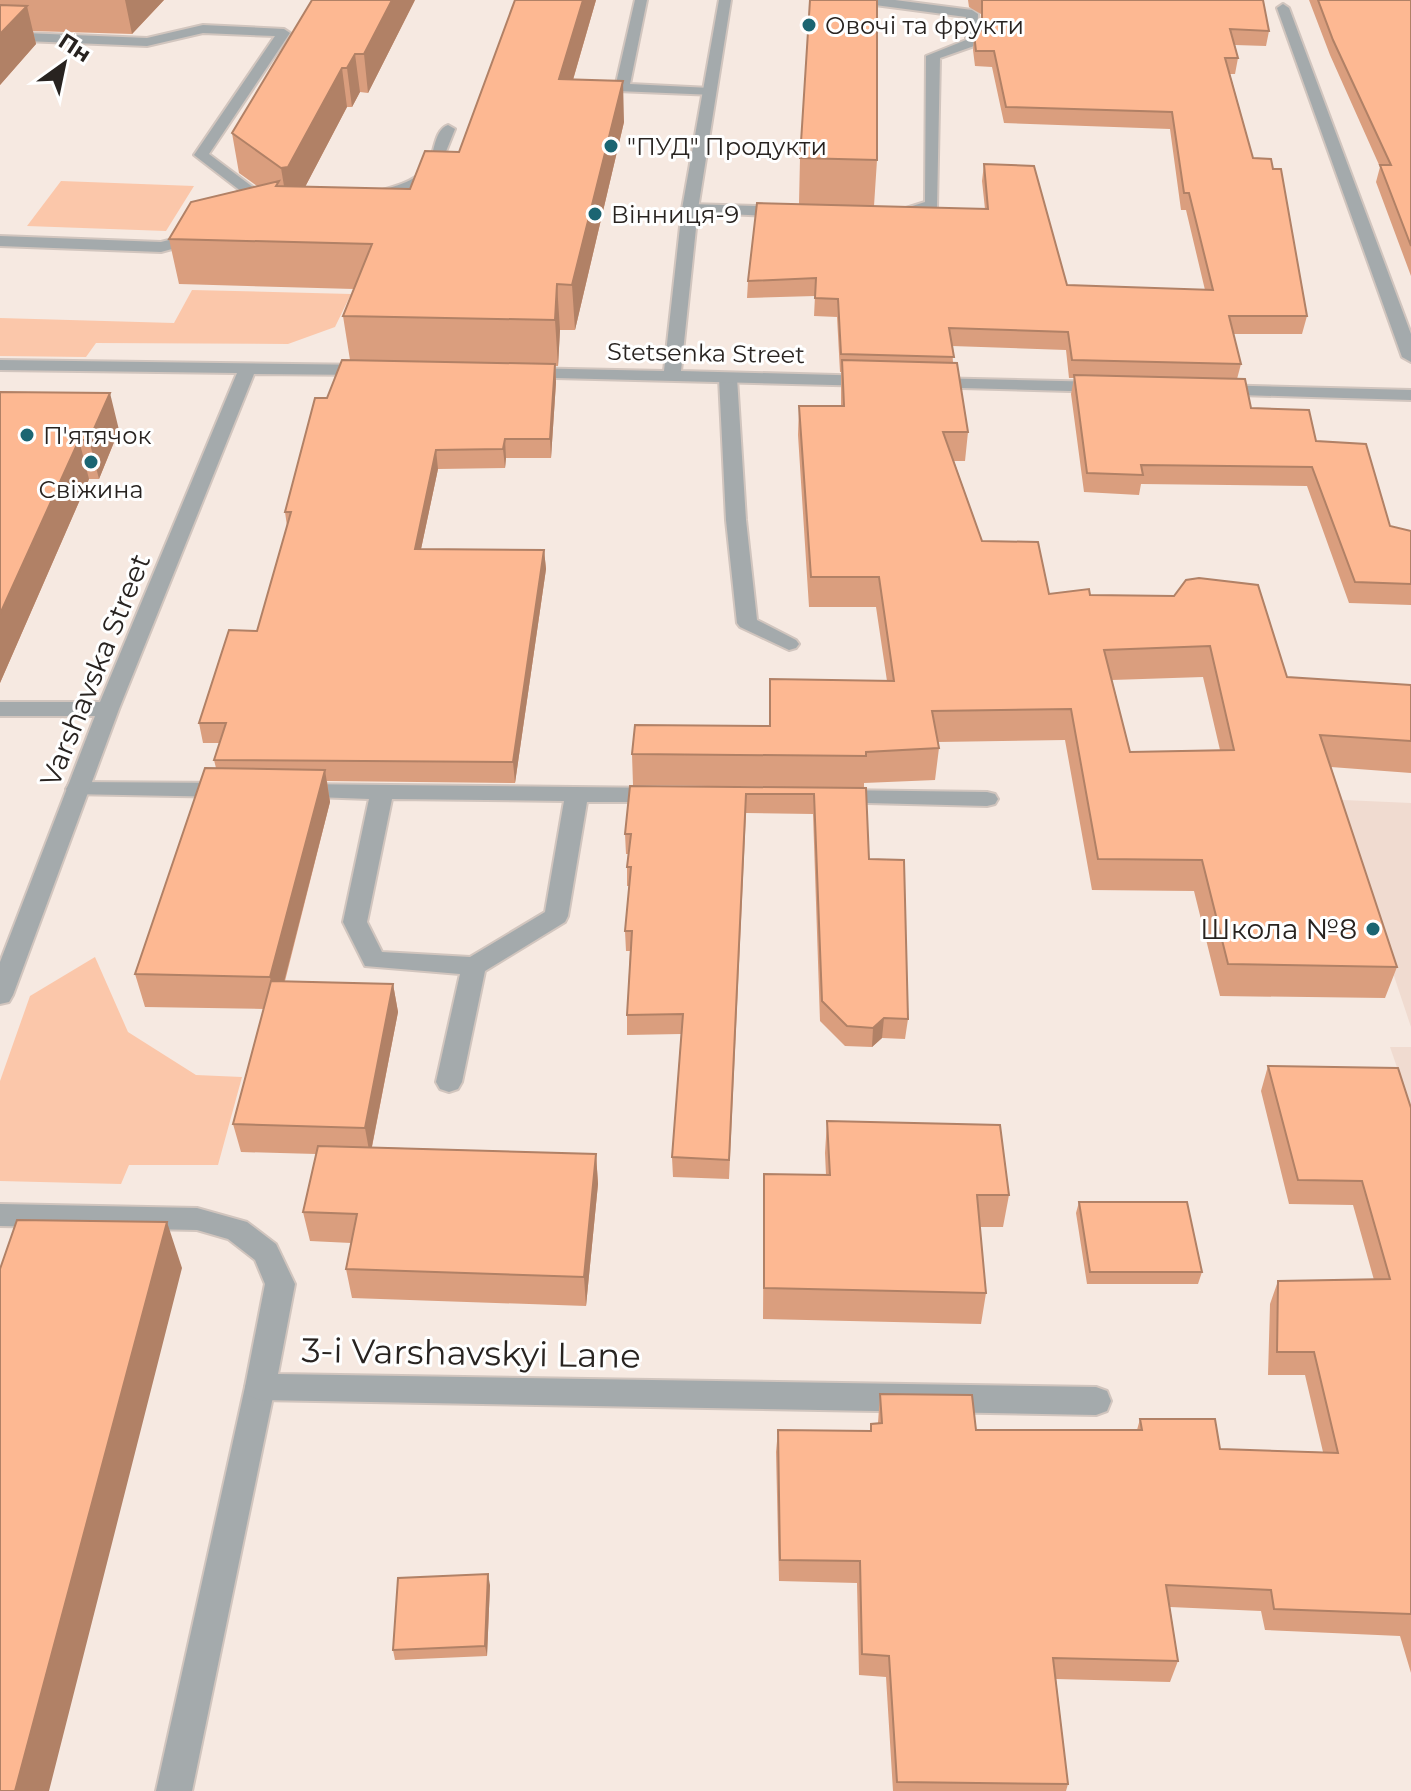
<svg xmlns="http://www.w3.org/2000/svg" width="1411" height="1791" font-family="Montserrat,sans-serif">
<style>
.built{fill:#f0dbd0}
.green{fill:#fbc7aa}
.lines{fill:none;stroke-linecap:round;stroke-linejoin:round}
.lane-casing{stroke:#d1c5be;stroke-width:4}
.street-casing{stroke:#d1c5be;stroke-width:4}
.lane{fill:#a4aaac;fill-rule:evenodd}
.street{fill:#a4aaac;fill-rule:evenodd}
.wall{fill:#da9e7e;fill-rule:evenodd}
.shaded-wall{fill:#b18166}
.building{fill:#fdb892;stroke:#b18166;stroke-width:2;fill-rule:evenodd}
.poi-dot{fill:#1b6572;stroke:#fff;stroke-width:3}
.labels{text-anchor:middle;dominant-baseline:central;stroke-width:6;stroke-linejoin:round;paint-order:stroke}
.far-poi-label{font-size:24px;fill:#282320;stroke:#fff;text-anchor:start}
.far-street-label{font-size:24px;fill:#282320;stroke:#fff}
.street-label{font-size:28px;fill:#282320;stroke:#fff}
.poi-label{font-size:28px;fill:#282320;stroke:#fff;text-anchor:end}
.near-street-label{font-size:34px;fill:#282320;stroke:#fff}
</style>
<rect width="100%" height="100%" fill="#f6e9e1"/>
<path class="built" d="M 1321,799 L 1411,803 L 1411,1027 L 1394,976 L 1349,975 Z
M 1390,1047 L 1411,1047 L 1411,1162 L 1402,1082 Z"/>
<path class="green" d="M 61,181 L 194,186 L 166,231 L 27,226 Z
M 192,290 L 351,294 L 335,327 L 288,344 L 96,343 L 86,357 L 0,356 L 0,318 L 174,323 Z
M 95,957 L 128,1032 L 196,1075 L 242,1077 L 218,1165 L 129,1165 L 121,1184 L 0,1181 L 0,1081 L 30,996 Z"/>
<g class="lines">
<defs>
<path id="lane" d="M 635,0 L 647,0 L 630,84 L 710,88 L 715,89 L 715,95 L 617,91 L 615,88 Z
M 828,0 L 895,0 L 972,10 L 978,14 L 977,45 L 940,58 L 937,207 C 921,213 900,226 884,215 L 925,202 L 926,56 L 966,40 L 966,17 L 875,5 L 834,4 Z
M 203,25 L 284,29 L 290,33 L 209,154 L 278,206 L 278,212 L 268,212 L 194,155 L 275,36 L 203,33 L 147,46 L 0,40 L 0,32 L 147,38 Z
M 448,125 L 455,129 L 437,174 L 406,193 L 367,200 L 367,194 C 385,189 412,184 425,169 C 436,157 432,131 448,125 Z
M 690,204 L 787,207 L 795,212 L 787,217 L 685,212 L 685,206 Z
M 200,232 L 208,237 L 205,240 L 161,252 L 0,246 L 0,236 L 161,242 Z
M 728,373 L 737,378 L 746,520 L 757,620 L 796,640 L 799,644 L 796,648 L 789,650 L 740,627 L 737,623 L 726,520 L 719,378 Z
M 77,782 L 231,783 L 239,785 L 242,790 L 239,795 L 231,797 L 69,794 L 66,789 L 69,784 Z
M 296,784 L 663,788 L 671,790 L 674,795 L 671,800 L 663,802 L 587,802 L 568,916 L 565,922 L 485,971 L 462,1082 L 458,1089 L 449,1092 L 440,1089 L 436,1082 L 460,974 L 365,966 L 343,922 L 369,799 L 288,796 L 285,791 L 288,786 ZM 392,799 L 564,801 L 545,912 L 470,957 L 382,952 L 367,922 Z
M 836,790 L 987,792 L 995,794 L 998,799 L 995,804 L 987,806 L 828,802 L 825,797 L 828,792 Z
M 260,1374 L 271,1378 L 275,1387 L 192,1791 L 156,1791 L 245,1387 L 249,1378 Z"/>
<path id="street" d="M 719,0 L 731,0 L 698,209 L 681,371 L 873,376 L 882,381 L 873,386 L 516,377 L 513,373 L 522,368 L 664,371 L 682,209 Z
M 1283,4 L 1289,8 L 1411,334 L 1411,362 L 1402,357 L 1277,8 Z
M 0,360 L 370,365 L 379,370 L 370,375 L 254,374 L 119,709 L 13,995 L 9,1002 L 0,1004 L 0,962 L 95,716 L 0,716 L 0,702 L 100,702 L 237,373 L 0,370 Z
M 930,378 L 1105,382 L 1114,387 L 1105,392 L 924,387 L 921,383 L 924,379 Z
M 1214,385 L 1411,390 L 1411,400 L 1208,394 L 1205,390 Z
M 0,1204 L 197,1208 L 247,1222 L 276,1244 L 295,1284 L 278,1374 L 1096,1387 L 1107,1391 L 1111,1401 L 1107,1411 L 1096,1415 L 260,1400 L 249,1396 L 245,1387 L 265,1284 L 255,1260 L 228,1239 L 197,1230 L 0,1226 Z"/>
</defs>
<use href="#lane" class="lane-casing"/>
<use href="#street" class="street-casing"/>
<use href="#lane" class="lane"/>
<use href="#street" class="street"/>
</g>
<path class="wall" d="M 0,0 L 164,0 L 132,34 L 33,31 L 36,44 L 0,85 Z
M 415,0 L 368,93 L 360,92 L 352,107 L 347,107 L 305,187 L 410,189 L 459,152 L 515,0 L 596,0 L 573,80 L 624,122 L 575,330 L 560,330 L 558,366 L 555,366 L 556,382 L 551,458 L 506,458 L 505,468 L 438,469 L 421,549 L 544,550 L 546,569 L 515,783 L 327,781 L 330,802 L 285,981 L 393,984 L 398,1012 L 372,1147 L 596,1154 L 598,1184 L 586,1306 L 352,1298 L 346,1269 L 351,1243 L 310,1241 L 303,1212 L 316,1154 L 241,1152 L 233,1124 L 264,1009 L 145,1007 L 135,974 L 216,768 L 214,760 L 220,743 L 203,743 L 199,723 L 257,631 L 287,526 L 285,512 L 327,398 L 350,360 L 343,316 L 354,289 L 179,284 L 169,239 L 257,186 L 239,173 L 232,133 Z
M 968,0 L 1263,0 L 1269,31 L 1266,46 L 1235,45 L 1238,58 L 1235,74 L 1230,74 L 1253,158 L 1307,316 L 1302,334 L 1233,334 L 1241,364 L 1237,379 L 1251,408 L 1316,441 L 1390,526 L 1411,531 L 1411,605 L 1349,603 L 1307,486 L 1141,484 L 1139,495 L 1084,492 L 1071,394 L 1074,378 L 1069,378 L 1066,350 L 952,346 L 953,363 L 968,432 L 965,461 L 954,461 L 982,541 L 1049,594 L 1090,595 L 1287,677 L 1411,685 L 1411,773 L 1331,767 L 1397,967 L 1385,998 L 1220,996 L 1194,891 L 1092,890 L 1065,740 L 937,742 L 939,748 L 935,780 L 864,783 L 864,788 L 633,785 L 632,754 L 769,726 L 770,679 L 887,681 L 876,607 L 809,607 L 798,435 L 799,406 L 841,406 L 841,372 L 840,372 L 837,317 L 814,316 L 815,296 L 747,298 L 748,281 L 985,209 L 982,181 L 984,164 L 1067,285 L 1205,290 L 1186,210 L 1181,210 L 1170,129 L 1004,123 L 992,67 L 975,66 L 973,50 L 974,34 L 980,30 L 981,14 L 969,7 ZM 1203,677 L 1220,750 L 1130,752 L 1112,680 Z
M 1309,0 L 1411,0 L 1411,276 L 1376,182 L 1380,167 L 1330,55 Z
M 800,158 L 877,160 L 874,206 L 799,204 Z
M 0,392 L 119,430 L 99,479 L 89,479 L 0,683 Z
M 630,786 L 866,788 L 869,859 L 908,1019 L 905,1039 L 882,1038 L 872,1047 L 845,1046 L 820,1021 L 813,814 L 746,813 L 729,1179 L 673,1177 L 672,1157 L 681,1034 L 627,1035 L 627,1015 L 630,951 L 626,951 L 625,931 L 629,886 L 627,886 L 627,867 L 628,854 L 626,854 L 625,834 Z
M 1268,1066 L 1411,1108 L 1411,1673 L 1400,1636 L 1265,1630 L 1261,1611 L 1170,1607 L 1178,1661 L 1170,1682 L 1056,1679 L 1068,1784 L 1066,1791 L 893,1791 L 886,1677 L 859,1675 L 857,1583 L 779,1581 L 776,1452 L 778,1430 L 870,1431 L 871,1424 L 878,1423 L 880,1394 L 976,1430 L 1137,1430 L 1140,1419 L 1220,1449 L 1323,1452 L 1305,1375 L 1268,1375 L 1270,1304 L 1278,1281 L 1374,1280 L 1353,1205 L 1289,1204 L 1261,1091 Z
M 827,1121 L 1009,1195 L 1003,1227 L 980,1227 L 986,1293 L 981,1324 L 763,1319 L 764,1174 L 826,1175 L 825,1153 Z
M 1079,1202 L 1202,1272 L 1198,1284 L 1087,1284 L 1076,1213 Z
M 490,1585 L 487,1656 L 395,1660 L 393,1650 Z"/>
<path class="shaded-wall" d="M 125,0 L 164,0 L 132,34 Z
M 392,0 L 415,0 L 368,93 L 364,54 Z
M 583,0 L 596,0 L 561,121 L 559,79 Z
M 27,6 L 36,44 L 0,85 L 0,34 Z
M 355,54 L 360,92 L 352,107 L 347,68 Z
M 342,68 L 347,107 L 294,208 L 288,210 L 281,168 Z
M 623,81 L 624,122 L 575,330 L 572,285 Z
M 557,284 L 560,330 L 558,366 L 555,320 Z
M 555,364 L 556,382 L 551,458 L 550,439 Z
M 110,393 L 119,430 L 99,479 L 89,440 Z
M 505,439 L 506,458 L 505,468 L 503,449 Z
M 79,440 L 89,479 L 0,683 L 0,614 Z
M 436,450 L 438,469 L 417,568 L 415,549 Z
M 544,550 L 546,569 L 515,783 L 513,762 Z
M 325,770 L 330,802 L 277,1009 L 270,977 Z
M 393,984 L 398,1012 L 370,1156 L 365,1128 Z
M 884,1018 L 882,1038 L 872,1047 L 873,1028 Z
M 596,1154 L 598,1184 L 586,1306 L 584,1277 Z
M 167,1222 L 182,1268 L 49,1791 L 15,1791 Z
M 488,1574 L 490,1585 L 487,1656 L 485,1646 Z"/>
<path class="building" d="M 312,0 L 392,0 L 364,54 L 355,54 L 347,68 L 342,68 L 288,167 L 281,168 L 232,133 Z
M 515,0 L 583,0 L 559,79 L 623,81 L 572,285 L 557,284 L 555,320 L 343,316 L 372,244 L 169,239 L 191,202 L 279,181 L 276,186 L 410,189 L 425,151 L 459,152 Z
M 810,0 L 877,0 L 877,160 L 800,158 Z
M 982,0 L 1263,0 L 1269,31 L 1230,29 L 1238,58 L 1225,58 L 1253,158 L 1271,159 L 1273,169 L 1281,169 L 1307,316 L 1229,316 L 1241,364 L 1072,360 L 1068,332 L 949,328 L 954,357 L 841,354 L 838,299 L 815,298 L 816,278 L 748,281 L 757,203 L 988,209 L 984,164 L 1034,166 L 1067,285 L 1213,290 L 1189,193 L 1184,193 L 1172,112 L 1006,107 L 994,51 L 976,51 L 974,34 L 982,30 Z
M 1318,0 L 1411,0 L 1411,246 L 1380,165 L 1391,165 L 1333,40 Z
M 0,5 L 27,6 L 0,34 Z
M 342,360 L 555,364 L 550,439 L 505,439 L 503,449 L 436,450 L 415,549 L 544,550 L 513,762 L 214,760 L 226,723 L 199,723 L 229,630 L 257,631 L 291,512 L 285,512 L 315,398 L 327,398 Z
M 842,360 L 957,363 L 968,432 L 943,432 L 982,541 L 1038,542 L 1049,594 L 1089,589 L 1090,595 L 1174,596 L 1186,580 L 1199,578 L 1258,585 L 1287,677 L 1411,685 L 1411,741 L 1320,735 L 1397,967 L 1228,964 L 1202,860 L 1098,859 L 1071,709 L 932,711 L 939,748 L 866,752 L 866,756 L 632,754 L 635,725 L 770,726 L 770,679 L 894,681 L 879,577 L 811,577 L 799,406 L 844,406 ZM 1210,646 L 1234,750 L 1130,752 L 1104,650 Z
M 1074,375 L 1245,379 L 1251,408 L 1309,410 L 1316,441 L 1366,444 L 1390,526 L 1411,531 L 1411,584 L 1355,582 L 1312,467 L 1141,465 L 1143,475 L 1087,473 Z
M 0,392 L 110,393 L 89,440 L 79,440 L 0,614 Z
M 205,768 L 325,770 L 270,977 L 135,974 Z
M 630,786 L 866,788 L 869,859 L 904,860 L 908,1019 L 884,1018 L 873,1028 L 847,1026 L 822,1001 L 814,794 L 746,794 L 729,1160 L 672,1157 L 683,1014 L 627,1015 L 632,931 L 625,931 L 631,867 L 627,867 L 631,834 L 625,834 Z
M 271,981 L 393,984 L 365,1128 L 233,1124 Z
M 1268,1066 L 1398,1068 L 1411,1108 L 1411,1614 L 1274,1609 L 1271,1590 L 1166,1585 L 1178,1661 L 1053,1658 L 1068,1784 L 897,1782 L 889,1656 L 862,1654 L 860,1561 L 780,1560 L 778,1430 L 871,1431 L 871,1424 L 882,1423 L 880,1394 L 972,1395 L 976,1430 L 1142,1430 L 1140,1419 L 1215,1419 L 1220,1449 L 1338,1453 L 1314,1352 L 1277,1352 L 1278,1281 L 1390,1279 L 1362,1181 L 1298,1180 Z
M 827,1121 L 1000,1125 L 1009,1195 L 977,1195 L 986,1293 L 764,1288 L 764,1174 L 830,1175 Z
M 318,1146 L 596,1154 L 584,1277 L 346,1269 L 357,1214 L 303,1212 Z
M 1079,1202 L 1187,1202 L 1202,1272 L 1090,1272 Z
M 17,1220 L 167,1222 L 15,1791 L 0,1791 L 0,1269 Z
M 488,1574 L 485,1646 L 393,1650 L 398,1578 Z"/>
<g class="poi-dot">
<circle cx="809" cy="25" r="8"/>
<circle cx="611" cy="146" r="8"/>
<circle cx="595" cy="214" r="8"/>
<circle cx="27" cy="435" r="8"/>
<circle cx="91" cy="462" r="8"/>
<circle cx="1373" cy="929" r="8"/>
</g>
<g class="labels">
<g class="far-poi-label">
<text x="825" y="25">Овочі та фрукти</text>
<text x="627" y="146">"ПУД" Продукти</text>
<text x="611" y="214">Вінниця-9</text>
<text x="43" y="435">П'ятячок</text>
<text x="91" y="489" text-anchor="middle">Свіжина</text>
</g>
<g class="far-street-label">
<text transform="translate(706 353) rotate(1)">Stetsenka Street</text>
</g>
<g class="street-label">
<text transform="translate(95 670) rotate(-68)">Varshavska Street</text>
</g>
<g class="poi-label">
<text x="1357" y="929">Школа №8</text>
</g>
<g class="near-street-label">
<text transform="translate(471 1353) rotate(1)">3-i Varshavskyi Lane</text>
</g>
</g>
<g transform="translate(64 64) rotate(33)" stroke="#ffffff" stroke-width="6" paint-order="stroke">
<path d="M0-6L14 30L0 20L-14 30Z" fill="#282320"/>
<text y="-12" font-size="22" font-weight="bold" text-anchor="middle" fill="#282320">Пн</text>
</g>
</svg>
